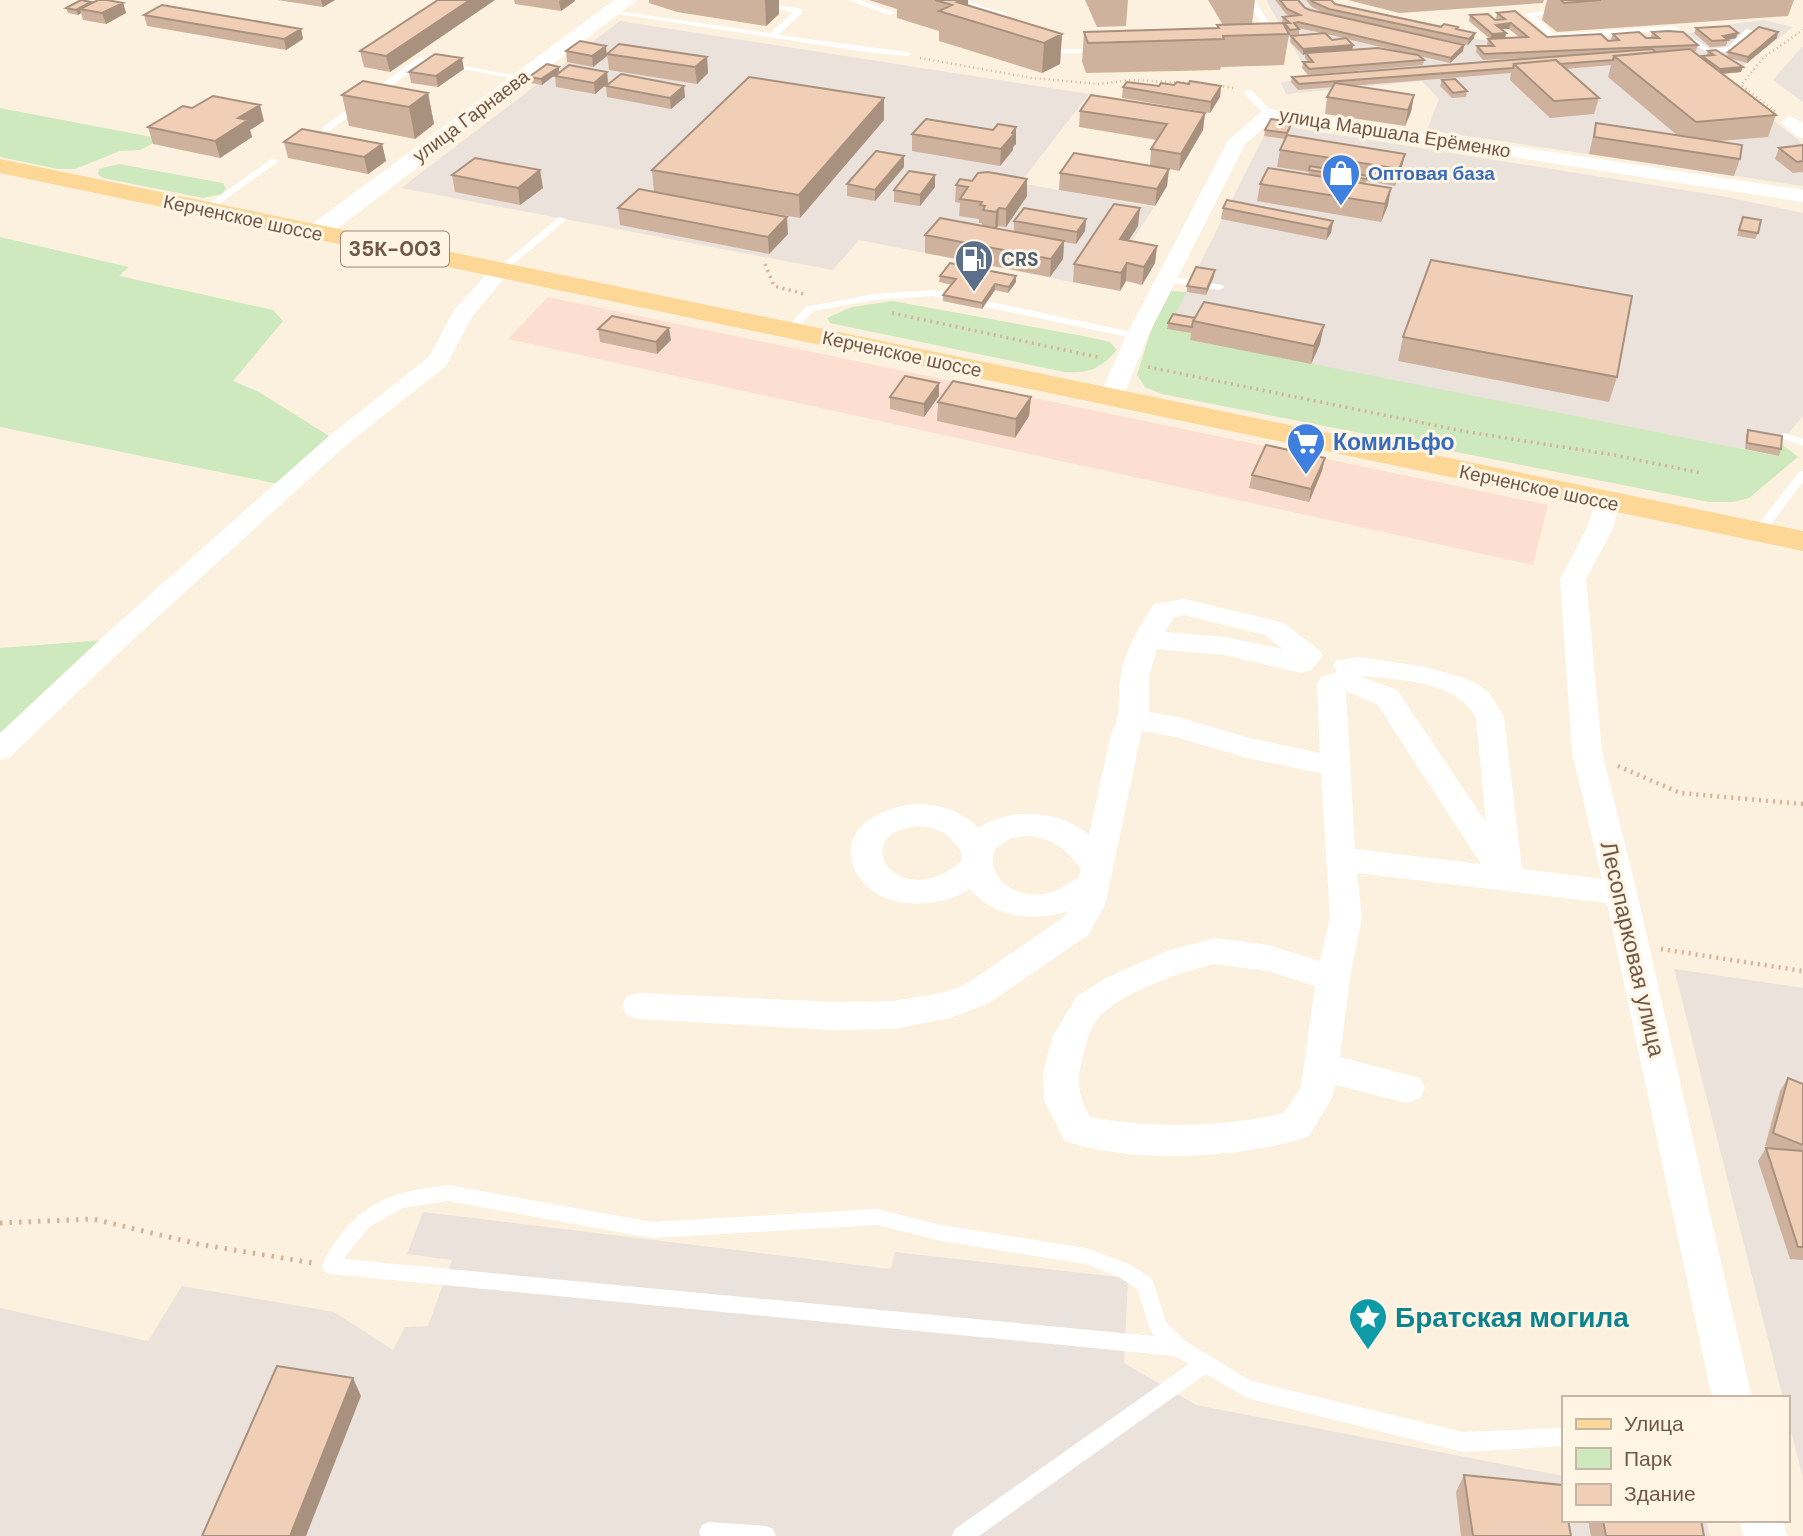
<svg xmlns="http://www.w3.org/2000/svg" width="1803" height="1536" font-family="'DM Sans',sans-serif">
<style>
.commercial{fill:#fddfd2}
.industrial{fill:#eae2db}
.green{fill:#cee9be}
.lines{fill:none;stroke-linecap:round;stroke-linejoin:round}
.path-far3{stroke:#d6b29a;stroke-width:2.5;stroke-dasharray:1 3.5;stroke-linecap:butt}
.path-far2{stroke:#d6b29a;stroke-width:3.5;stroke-dasharray:2 4.5;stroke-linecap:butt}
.path-far1{stroke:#d6b29a;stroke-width:4.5;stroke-dasharray:2 5;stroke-linecap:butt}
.path{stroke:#d6b29a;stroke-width:5;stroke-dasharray:2.5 7;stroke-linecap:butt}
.service{fill:#fff;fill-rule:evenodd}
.minor{fill:#fff;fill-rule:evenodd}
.tertiary{fill:#fff;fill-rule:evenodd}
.primary{fill:#fcd796;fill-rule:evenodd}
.wall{fill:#cfb29d;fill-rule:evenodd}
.shaded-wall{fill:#a9917f}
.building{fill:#f1cfb6;stroke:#a9917f;stroke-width:2}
.labels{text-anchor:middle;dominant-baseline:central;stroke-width:6;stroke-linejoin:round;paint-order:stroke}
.far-street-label{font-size:19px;fill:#725747;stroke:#fff5e4}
.far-shop-label{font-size:19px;font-weight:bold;fill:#366cbe;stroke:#fff5e4;text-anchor:start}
.far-service-label{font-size:19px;font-weight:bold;fill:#4e5e75;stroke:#fff5e4;text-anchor:start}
.shield{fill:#fff5e4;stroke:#9c8676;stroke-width:2}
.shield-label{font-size:21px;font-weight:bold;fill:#725747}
.shop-label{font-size:23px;font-weight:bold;fill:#366cbe;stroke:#fff5e4;text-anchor:start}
.street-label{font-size:23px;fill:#725747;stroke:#fff5e4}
.near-culture-label{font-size:28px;font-weight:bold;fill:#0d838f;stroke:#fff5e4;text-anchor:start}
</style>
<rect width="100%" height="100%" fill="#fcf1de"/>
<path class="commercial" d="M 548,297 L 1548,505 L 1533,565 L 508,339 Z"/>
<path class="industrial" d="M 1266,0 L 1324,0 L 1330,7 L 1468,38 L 1511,43 L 1719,31 L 1732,24 L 1764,20 L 1793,27 L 1735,72 L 1715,74 L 1803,144 L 1803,186 L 1427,130 L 1439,99 L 1422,81 L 1286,94 L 1281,83 L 1309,75 Z
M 620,21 L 1089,94 L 1020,183 L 1154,207 L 1102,288 L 859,240 L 833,270 L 401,188 Z
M 1803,46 L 1803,102 L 1773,80 Z
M 1270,124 L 1727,197 L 1803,213 L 1803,416 L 1780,443 L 1779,456 L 1332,369 L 1190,340 L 1167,329 Z
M 1674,969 L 1803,988 L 1803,1478 L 1787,1415 L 1787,1398 L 1783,1398 Z
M 423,1212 L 891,1269 L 895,1252 L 1128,1278 L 1124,1363 L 1196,1405 L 1563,1476 L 1563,1520 L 1706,1520 L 1710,1536 L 0,1536 L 0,1308 L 148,1341 L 182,1286 L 334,1312 L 393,1350 L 405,1327 L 428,1326 L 452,1260 L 407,1254 Z"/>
<path class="green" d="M 0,108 L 162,139 L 140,150 L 120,151 L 75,169 L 58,169 L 0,157 Z
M 119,164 L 223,183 L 226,188 L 222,194 L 203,198 L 103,178 L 98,174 L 99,169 Z
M 0,237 L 129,267 L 119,276 L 273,310 L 283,321 L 233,381 L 259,392 L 337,441 L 288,486 L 0,427 Z
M 1171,291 L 1187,292 L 1167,329 L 1194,334 L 1191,340 L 1778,456 L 1780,443 L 1798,457 L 1749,498 L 1733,502 L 1709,502 L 1162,394 L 1145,387 L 1137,375 L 1152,327 Z
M 893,301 L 1088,337 L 1110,342 L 1117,350 C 1101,368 1089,374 1065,372 L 830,323 L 827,318 L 852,307 Z
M 117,639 L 0,750 L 0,648 Z"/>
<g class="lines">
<path class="path-far3" d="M 920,58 L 1032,78 L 1099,84 L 1131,80 L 1192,83
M 1201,83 L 1234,88
M 1775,111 L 1741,85 L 1763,58 L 1803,30"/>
<path class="path-far2" d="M 765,264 L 774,286 L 804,294
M 892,313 L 1102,358
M 1148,367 L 1468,432 L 1614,455 L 1701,473"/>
<path class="path-far1" d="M 1618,766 L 1680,793 L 1803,804
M 1661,949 L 1803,971"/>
<path class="path" d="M 0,1223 L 93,1219 L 198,1244 L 313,1263"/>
<path class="service" d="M 726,0 L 744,0 L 802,9 L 802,13 L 778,35 L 907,52 L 911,54 L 907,56 L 866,52 L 606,12 L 610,10 L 770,33 L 793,12 Z
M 848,0 L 860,0 L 896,13 L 889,15 Z
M 951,0 L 963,0 L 1007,14 L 995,32 L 989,32 L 988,30 L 998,15 Z
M 1247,0 L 1255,0 L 1278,38 L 1277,40 L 1271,40 Z
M 1564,8 L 1568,10 L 1567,12 L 1535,16 L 1554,34 L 1674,26 L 1710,49 L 1728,47 L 1746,29 L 1753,31 L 1733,51 L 1709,54 L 1672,30 L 1552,39 L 1525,14 Z
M 1044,48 L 1053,50 L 1100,48 L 1104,50 L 1100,52 L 1053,54 L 1041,52 L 1041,48 Z
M 419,57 L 527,78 L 523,80 L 424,62 L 329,131 L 323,131 L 323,127 Z
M 1245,90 L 1251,90 L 1272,112 L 1272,116 L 1266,116 L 1245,94 Z
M 272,159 L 279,161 L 208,212 L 202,212 L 202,208 Z
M 559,217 L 567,219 L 503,273 L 497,273 L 497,269 Z
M 1166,276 L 1191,280 L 1196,283 L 1191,286 L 1162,281 L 1161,279 Z
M 1209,283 L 1223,285 L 1224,287 L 1219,290 L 1205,288 L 1205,284 Z
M 934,290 L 1137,333 L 1142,336 L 1137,339 L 934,296 L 874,300 L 813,311 L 794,332 L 790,333 L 785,330 L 806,307 L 874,294 Z
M 1785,433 L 1803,439 L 1803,446 L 1781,438 L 1781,434 Z
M 1803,471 L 1803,482 L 1763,535 L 1755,535 L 1753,532 L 1755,529 L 1799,472 Z
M 448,1185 L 652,1222 L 877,1209 L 941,1225 L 1086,1248 L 1131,1265 L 1152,1279 L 1166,1322 L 1185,1341 L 1251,1381 L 1463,1432 L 1563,1428 L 1563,1446 L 1463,1452 L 1247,1398 L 1206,1374 L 979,1536 L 952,1536 L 955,1529 L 1189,1364 L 1175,1356 L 331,1274 L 325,1272 L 322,1266 C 337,1233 363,1204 399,1194 C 415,1189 432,1188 448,1185 ZM 448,1201 L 652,1238 L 877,1225 L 941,1241 L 1086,1264 L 1119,1277 L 1138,1290 L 1149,1327 L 1154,1336 L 343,1259 L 369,1227 L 403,1208 Z
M 709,1522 L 766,1526 L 773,1529 L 776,1536 L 700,1536 L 699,1532 L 702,1525 Z"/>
<path class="minor" d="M 1269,109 L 1803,190 L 1803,202 L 1273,120 L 1245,144 L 1148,336 L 1123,397 L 1119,402 L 1103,402 L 1099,397 L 1126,336 L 1228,141 L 1263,110 Z
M 1790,116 L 1803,123 L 1803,138 L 1796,136 L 1781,122 Z
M 500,265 L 507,267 L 510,271 L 472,317 L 446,366 L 345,446 L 127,645 L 10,757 L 0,760 L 0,733 L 107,633 L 329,436 L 429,357 L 454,310 L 493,267 Z
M 1607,495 L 1616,498 L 1620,503 L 1612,530 L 1586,579 L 1602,752 L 1637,893 L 1752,1398 L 1712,1398 L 1607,903 L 1357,873 L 1362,918 L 1350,978 L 1340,1057 L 1420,1078 L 1425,1088 L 1420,1098 L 1407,1103 L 1336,1085 L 1331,1100 L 1309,1136 C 1243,1159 1131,1164 1065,1141 L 1044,1101 L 1043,1072 L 1053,1036 L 1077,996 L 1106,978 L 1167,951 L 1215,938 L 1268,945 L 1320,961 L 1330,918 L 1321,773 L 1247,758 L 1176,737 L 1142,731 L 1105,905 L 1100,914 L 1088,935 L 989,1003 L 950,1018 L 894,1029 L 834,1030 L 639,1019 L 627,1016 L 622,1006 L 627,996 L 639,993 L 834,1002 L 894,1001 L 946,992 L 965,985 L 1064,917 L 1068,911 C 1035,922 994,918 970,889 C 936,912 864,911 852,861 C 842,823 891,804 920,804 C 941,805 965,812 978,828 C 1011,807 1059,809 1089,835 L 1111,734 C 1123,714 1117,696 1121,674 C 1126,649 1140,625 1154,604 L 1184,599 L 1284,623 L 1319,650 L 1323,656 L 1311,670 L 1301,673 L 1225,655 L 1157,649 L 1149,676 L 1149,712 L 1178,717 L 1249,738 L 1320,753 L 1317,684 L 1321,677 L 1337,672 L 1333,666 L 1337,660 L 1359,657 L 1425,667 L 1465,678 L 1479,685 L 1490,694 L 1504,717 L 1522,869 L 1602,879 L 1572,752 L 1560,579 L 1586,530 L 1598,498 ZM 1184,615 L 1265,635 L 1283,649 L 1225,637 L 1165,632 L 1174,617 ZM 1359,676 C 1396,679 1455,680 1476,717 L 1486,822 L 1397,690 ZM 1346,691 L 1377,704 L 1481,864 L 1355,849 ZM 922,826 C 942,829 952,836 962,854 L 961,862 C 894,917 844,829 922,826 ZM 1027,836 C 1053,838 1066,849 1081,869 L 1079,877 C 1070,882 1060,890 1049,893 C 1022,901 983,881 995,849 L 1011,838 ZM 1215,964 L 1268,971 L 1315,986 L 1301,1087 L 1284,1113 C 1225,1127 1150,1129 1090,1117 C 1079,1098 1076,1081 1082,1060 C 1085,1044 1090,1027 1101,1015 C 1126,990 1182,972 1215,964 Z
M 1740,1520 L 1783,1520 L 1787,1536 L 1743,1536 Z"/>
<path class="tertiary" d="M 614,0 L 637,0 L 325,238 L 316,241 L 307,238 L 303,233 L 307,228 Z"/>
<path class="primary" d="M 0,159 L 1803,531 L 1803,551 L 0,173 Z"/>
</g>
<path class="wall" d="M 277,0 L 335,0 L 323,7 Z
M 438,0 L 390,72 L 364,67 L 360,51 Z
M 514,0 L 575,0 L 575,1 L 561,11 L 515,4 Z
M 649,0 L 779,0 L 779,14 L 766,26 L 677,12 L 649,3 Z
M 869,0 L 968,0 L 968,6 L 1062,34 L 1060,64 L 1042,73 L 939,41 L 939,31 L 897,18 L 897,9 Z
M 1085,0 L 1128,0 L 1126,26 L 1097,27 Z
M 1208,0 L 1255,0 L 1252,24 L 1284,26 L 1284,24 L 1282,22 L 1283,17 L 1290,16 L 1286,14 L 1275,0 L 1298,0 L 1305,8 L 1310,10 L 1326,14 L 1312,7 L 1306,0 L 1331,0 L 1335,4 L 1458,29 L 1474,38 L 1468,45 L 1353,20 L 1464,45 L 1463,51 L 1450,63 L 1419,56 L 1424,60 L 1423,65 L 1308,75 L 1302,68 L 1303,62 L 1308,62 L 1305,58 L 1305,54 L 1303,55 L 1290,42 L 1291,36 L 1322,33 L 1298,28 L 1299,29 L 1299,35 L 1290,35 L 1289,34 L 1284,65 L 1221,67 L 1220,70 L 1086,73 L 1082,62 L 1084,32 L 1217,28 L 1217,25 L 1223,25 ZM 1326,34 L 1344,38 L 1332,40 ZM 1347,39 L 1403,52 L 1352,50 L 1353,45 Z
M 1348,0 L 1544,0 L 1543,3 L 1399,13 Z
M 1547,0 L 1794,0 L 1788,16 L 1557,32 L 1542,20 Z
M 91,2 L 91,3 L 123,3 L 126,13 L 106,24 L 83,20 L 81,13 L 78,15 L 68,13 L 66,8 Z
M 1497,13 L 1547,37 L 1613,40 L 1611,39 L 1613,34 L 1646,38 L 1652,38 L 1651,37 L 1652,32 L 1698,45 L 1696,51 L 1692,51 L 1702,58 L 1702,56 L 1706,56 L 1708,51 L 1727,57 L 1728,52 L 1777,38 L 1747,63 L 1729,58 L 1741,72 L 1722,74 L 1776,115 L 1768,137 L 1720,141 L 1740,159 L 1734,176 L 1589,154 L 1596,123 L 1677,135 L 1608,77 L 1611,65 L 1566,69 L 1599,98 L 1594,114 L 1550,118 L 1510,80 L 1511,73 L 1350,86 L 1414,95 L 1411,112 L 1405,126 L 1325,114 L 1327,97 L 1333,87 L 1298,90 L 1291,82 L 1292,77 L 1546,57 L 1483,60 L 1476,52 L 1477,46 L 1488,46 L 1487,45 L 1488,39 L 1490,39 L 1469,21 L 1470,15 L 1498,20 L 1496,18 ZM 1502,29 L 1509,29 L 1520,38 L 1505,38 L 1506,33 Z
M 144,15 L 301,29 L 303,39 L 286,50 L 147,26 Z
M 1696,28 L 1736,38 L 1728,40 L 1726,46 L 1710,47 L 1694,33 Z
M 566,51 L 607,56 L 593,67 L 567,62 Z
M 607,54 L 707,57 L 708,73 L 697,84 L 609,70 Z
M 559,67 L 542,85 L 530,83 L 529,77 Z
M 464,69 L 438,87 L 411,83 L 409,72 Z
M 607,72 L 608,83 L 595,94 L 556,87 L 555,76 Z
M 1442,80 L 1467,91 L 1466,97 L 1452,98 L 1440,86 Z
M 1189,84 L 1221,86 L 1220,97 L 1210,113 L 1122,98 L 1123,87 Z
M 606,86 L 685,97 L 671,109 L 607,97 Z
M 428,93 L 434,124 L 415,139 L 349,126 L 342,95 Z
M 884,98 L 884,120 L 800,218 L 720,204 L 788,234 L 769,254 L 620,225 L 618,208 L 654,192 L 652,170 Z
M 1080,111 L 1205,113 L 1203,130 L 1179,171 L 1169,169 L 1167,186 L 1155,206 L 1059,190 L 1060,173 L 1150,166 L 1151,149 L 1157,140 L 1079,127 Z
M 264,121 L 250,130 L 252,137 L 220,158 L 153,144 L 148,127 Z
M 1291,128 L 1287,135 L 1405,154 L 1401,171 L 1395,186 L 1367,181 L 1365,184 L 1388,205 L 1381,222 L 1257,201 L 1260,184 L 1308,175 L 1309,172 L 1277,167 L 1280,150 L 1285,139 L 1264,136 L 1265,130 Z
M 912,134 L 1016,144 L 1013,147 L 1013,150 L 1000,166 L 912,151 Z
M 284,142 L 382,144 L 386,161 L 368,174 L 288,158 Z
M 1803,145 L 1803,173 L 1802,172 L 1793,173 L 1775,159 L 1779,148 Z
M 904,156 L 904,167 L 875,201 L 847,196 L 847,184 Z
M 452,175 L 543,188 L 520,205 L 455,192 Z
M 1027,179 L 1027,196 L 1006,227 L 998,226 L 996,228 L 1014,232 L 1014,221 L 1086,219 L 1085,231 L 1076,244 L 1064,242 L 1063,259 L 1050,277 L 925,253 L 925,235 L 982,226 L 982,223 L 979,223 L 979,219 L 959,216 L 960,203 L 955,202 L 956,185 L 972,181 Z
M 935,187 L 920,206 L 894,202 L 894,190 Z
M 1223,208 L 1333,221 L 1331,233 L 1326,240 L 1221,219 Z
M 1743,217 L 1758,233 L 1755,239 L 1737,236 Z
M 1138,226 L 1128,241 L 1157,246 L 1155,263 L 1142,285 L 1126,281 L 1120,291 L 1073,282 L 1074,264 Z
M 940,276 L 1016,282 L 1008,293 L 995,290 L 982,309 L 943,301 L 943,295 L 952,285 L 939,282 Z
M 1214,276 L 1206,295 L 1187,292 L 1187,286 Z
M 1173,314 L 1320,344 L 1311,364 L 1190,340 L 1191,333 L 1167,329 L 1168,323 Z
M 598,329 L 671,340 L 657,354 L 600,342 Z
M 1403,337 L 1617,377 L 1609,402 L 1398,361 Z
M 939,396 L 924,417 L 890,409 L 890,397 Z
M 1031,397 L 1029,416 L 1015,438 L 937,421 L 938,402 Z
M 1748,430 L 1781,449 L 1779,456 L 1745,449 L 1746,436 Z
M 1325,458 L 1322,471 L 1309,502 L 1249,488 L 1252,475 Z
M 1788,1078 L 1803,1084 L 1803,1260 L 1790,1259 L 1758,1161 L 1766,1148 L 1771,1149 L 1765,1146 L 1780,1091 Z
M 1464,1475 L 1571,1536 L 1461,1536 L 1456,1492 Z
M 1588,1520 L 1701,1520 L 1704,1536 L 1591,1536 Z"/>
<path class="shaded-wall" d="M 321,0 L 335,0 L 323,7 Z
M 470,0 L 495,0 L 390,72 L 386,56 Z
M 561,0 L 575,0 L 575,1 L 561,11 L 559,1 Z
M 765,0 L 779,0 L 779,14 L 766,26 Z
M 962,0 L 968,0 L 968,20 L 957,2 Z
M 91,2 L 93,7 L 80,9 L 81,13 L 78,15 L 76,10 Z
M 123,3 L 126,13 L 106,24 L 102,13 Z
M 1511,23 L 1509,29 L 1495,30 L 1496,25 Z
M 301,29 L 303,39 L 286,50 L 284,39 Z
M 1778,32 L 1777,38 L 1747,63 L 1748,57 Z
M 1475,33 L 1474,38 L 1468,45 L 1469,39 Z
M 1506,33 L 1505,38 L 1490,39 L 1492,34 Z
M 1738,33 L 1736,38 L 1727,40 L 1723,36 Z
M 1062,34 L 1060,64 L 1042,73 L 1044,43 Z
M 1353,45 L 1352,50 L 1306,53 L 1305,54 L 1303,55 L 1303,49 Z
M 1464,45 L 1463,51 L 1450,63 L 1451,58 Z
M 606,46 L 607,56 L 593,67 L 592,56 Z
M 707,57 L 708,73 L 697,84 L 695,67 Z
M 462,58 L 464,69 L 438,87 L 436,76 Z
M 559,67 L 559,72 L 542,85 L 541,79 Z
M 1743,67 L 1741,72 L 1718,74 L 1720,69 Z
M 607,72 L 608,83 L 595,94 L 594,83 Z
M 684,86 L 685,97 L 671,109 L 670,98 Z
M 1221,86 L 1220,97 L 1210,113 L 1211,102 Z
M 428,93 L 434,124 L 415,139 L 409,107 Z
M 1414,95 L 1411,112 L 1405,126 L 1408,110 Z
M 884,98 L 884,120 L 800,218 L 799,195 Z
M 260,105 L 264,121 L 250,130 L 252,137 L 220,158 L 215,141 L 238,118 Z
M 1205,113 L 1203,130 L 1179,171 L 1181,154 Z
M 1016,127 L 1016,144 L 1013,147 L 1013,150 L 1000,166 L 1001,149 Z
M 382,144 L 386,161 L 368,174 L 364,157 Z
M 1405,154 L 1401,171 L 1395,186 L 1399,169 Z
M 904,156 L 904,167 L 875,201 L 875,190 Z
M 1169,169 L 1167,186 L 1155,206 L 1157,189 Z
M 540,170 L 543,188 L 520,205 L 518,188 Z
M 935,175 L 935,187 L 920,206 L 920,195 Z
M 1027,179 L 1027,196 L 1006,227 L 1006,209 Z
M 1391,188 L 1388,205 L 1381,222 L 1385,204 Z
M 999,208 L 998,226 L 995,230 L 996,212 Z
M 1140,208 L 1138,226 L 1118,257 L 1120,239 Z
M 787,217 L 788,234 L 769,254 L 768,237 Z
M 1086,219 L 1085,231 L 1076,244 L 1077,232 Z
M 1333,221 L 1331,233 L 1326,240 L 1328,229 Z
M 1064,241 L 1063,259 L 1050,277 L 1051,259 Z
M 1157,246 L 1155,263 L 1142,285 L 1144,267 Z
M 1127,263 L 1126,281 L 1120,291 L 1121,273 Z
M 1215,270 L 1214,276 L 1206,295 L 1207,289 Z
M 1016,276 L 1016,282 L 1008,293 L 1009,287 Z
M 995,284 L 995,290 L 982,309 L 982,303 Z
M 1324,325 L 1320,344 L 1311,364 L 1314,346 Z
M 669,328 L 671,340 L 657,354 L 656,342 Z
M 939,383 L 939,396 L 924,417 L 924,404 Z
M 1031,397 L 1029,416 L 1015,438 L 1016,419 Z
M 1325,458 L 1322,471 L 1309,502 L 1311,489 Z
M 353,1378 L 361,1396 L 306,1536 L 290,1536 Z"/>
<path class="building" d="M 81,0 L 91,2 L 76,10 L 66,8 Z
M 98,0 L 107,0 L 123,3 L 102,13 L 80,9 Z
M 438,0 L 470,0 L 386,56 L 360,51 Z
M 935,0 L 962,0 L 957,2 L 1062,34 L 1044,43 L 939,11 L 952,5 Z
M 1280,0 L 1298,0 L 1305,8 L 1310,10 L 1464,45 L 1451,58 L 1298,22 L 1294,23 L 1299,29 L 1290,30 L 1284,23 L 1290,23 L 1283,17 L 1300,15 L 1287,9 Z
M 1311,0 L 1331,0 L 1335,4 L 1441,27 L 1444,24 L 1458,27 L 1456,29 L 1475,33 L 1469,39 L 1329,9 L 1313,2 Z
M 1561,0 L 1601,0 L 1564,3 Z
M 162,5 L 301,29 L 284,39 L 144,15 Z
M 1515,11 L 1547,37 L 1601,34 L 1608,41 L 1619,40 L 1613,34 L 1639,32 L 1646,38 L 1659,38 L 1652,32 L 1668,31 L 1683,32 L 1698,45 L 1484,54 L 1477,46 L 1494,46 L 1488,39 L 1528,37 L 1511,23 L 1496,25 L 1506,33 L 1492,34 L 1470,15 L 1488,14 L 1495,20 L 1505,19 L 1497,13 Z
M 1283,23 L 1289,34 L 1223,36 L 1224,39 L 1088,43 L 1084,32 L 1219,28 L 1217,25 Z
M 1729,26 L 1738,33 L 1723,36 L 1728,40 L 1712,41 L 1696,28 Z
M 1759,27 L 1778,32 L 1748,57 L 1728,52 Z
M 1325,33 L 1332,40 L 1346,38 L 1353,45 L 1303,49 L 1291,36 Z
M 580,41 L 606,46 L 592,56 L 566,51 Z
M 619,44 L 707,57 L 695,67 L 607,54 Z
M 1378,48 L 1418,55 L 1424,60 L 1309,69 L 1303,62 L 1313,62 L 1306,53 Z
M 1652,49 L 1656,52 L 1614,56 L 1613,60 L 1560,64 L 1556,60 L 1514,64 L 1513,68 L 1299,84 L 1292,77 Z
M 1690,49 L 1776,115 L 1696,122 L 1614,56 Z
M 1716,50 L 1743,67 L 1720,69 L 1702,56 L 1714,55 L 1708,51 Z
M 435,54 L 462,58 L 436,76 L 409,72 Z
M 1556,60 L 1599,98 L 1554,101 L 1514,64 Z
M 547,64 L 559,67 L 541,79 L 529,77 Z
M 569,65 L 607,72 L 594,83 L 555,76 Z
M 621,74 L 684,86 L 670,98 L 606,86 Z
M 749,77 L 884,98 L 799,195 L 652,170 Z
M 1455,79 L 1467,91 L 1453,93 L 1442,80 Z
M 363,81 L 428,93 L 409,107 L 342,95 Z
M 1190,81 L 1221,86 L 1211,102 L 1123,87 L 1127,82 L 1159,86 L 1161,83 L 1174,85 L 1177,82 L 1189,84 Z
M 1335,83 L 1414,95 L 1408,110 L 1327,97 Z
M 1091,95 L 1205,113 L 1181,154 L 1151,149 L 1167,124 L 1080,111 Z
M 213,96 L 260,105 L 238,118 L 248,120 L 215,141 L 148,127 L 183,106 L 192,108 Z
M 926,119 L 993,130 L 998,124 L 1016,127 L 1012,133 L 1014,134 L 1001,149 L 912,134 Z
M 1271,119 L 1292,122 L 1287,133 L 1265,130 Z
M 1596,123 L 1742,145 L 1740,159 L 1594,137 Z
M 302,129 L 382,144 L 364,157 L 284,142 Z
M 1287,135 L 1405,154 L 1399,169 L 1280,150 Z
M 1803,145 L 1803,161 L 1797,162 L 1779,148 Z
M 876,151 L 904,156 L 875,190 L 847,184 Z
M 1074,153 L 1169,169 L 1157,189 L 1060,173 Z
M 475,158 L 540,170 L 518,188 L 452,175 Z
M 1310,166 L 1368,176 L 1366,179 L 1309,170 Z
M 1268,168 L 1391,188 L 1385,204 L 1260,184 Z
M 909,171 L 935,175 L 920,195 L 894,190 Z
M 988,172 L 1027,179 L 1006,209 L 999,208 L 996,212 L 983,210 L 985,206 L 980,205 L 982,202 L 960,199 L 968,187 L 956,185 L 960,179 L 972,181 L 978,173 Z
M 639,189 L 787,217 L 768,237 L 618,208 Z
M 1227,200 L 1333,221 L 1328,229 L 1223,208 Z
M 1114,204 L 1140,208 L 1120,239 L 1157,246 L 1144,267 L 1127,263 L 1121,273 L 1074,264 Z
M 1024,208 L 1086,219 L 1077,232 L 1014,221 Z
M 1743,217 L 1761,220 L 1758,233 L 1739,230 Z
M 940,218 L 1064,241 L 1051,259 L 925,235 Z
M 1431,260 L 1632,296 L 1617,377 L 1403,337 Z
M 950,263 L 1016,276 L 1009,287 L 995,284 L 982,303 L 943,295 L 956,279 L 940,276 Z
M 1196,267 L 1215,270 L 1207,289 L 1187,286 Z
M 1204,302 L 1324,325 L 1314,346 L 1193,321 Z
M 1173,314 L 1195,318 L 1193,321 L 1192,327 L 1168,323 Z
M 612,316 L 669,328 L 656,342 L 598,329 Z
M 905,376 L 939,383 L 924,404 L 890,397 Z
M 953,381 L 1031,397 L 1016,419 L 938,402 Z
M 1748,430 L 1782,436 L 1781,449 L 1747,443 Z
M 1266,445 L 1325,458 L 1311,489 L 1252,475 Z
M 1788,1078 L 1803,1084 L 1803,1145 L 1773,1133 Z
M 1766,1148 L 1803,1151 L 1803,1247 L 1798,1247 Z
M 277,1366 L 353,1378 L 290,1536 L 202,1536 Z
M 1464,1475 L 1562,1485 L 1563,1520 L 1568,1520 L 1571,1536 L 1473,1536 Z
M 1603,1520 L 1701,1520 L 1704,1536 L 1606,1536 Z"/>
<defs>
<symbol id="shop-pin" viewBox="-11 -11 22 30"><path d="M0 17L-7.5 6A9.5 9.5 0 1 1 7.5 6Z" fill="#3f7fe0" stroke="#fff5e4"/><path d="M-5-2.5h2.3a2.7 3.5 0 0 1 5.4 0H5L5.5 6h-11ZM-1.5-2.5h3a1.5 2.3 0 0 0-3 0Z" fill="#fff"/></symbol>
<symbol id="fuel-pin" viewBox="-11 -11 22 30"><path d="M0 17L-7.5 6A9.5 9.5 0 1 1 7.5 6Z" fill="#5c6f8a" stroke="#fff5e4"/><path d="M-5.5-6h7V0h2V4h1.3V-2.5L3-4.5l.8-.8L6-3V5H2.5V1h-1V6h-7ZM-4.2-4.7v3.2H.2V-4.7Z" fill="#fff"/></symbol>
<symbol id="supermarket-pin" viewBox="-11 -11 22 30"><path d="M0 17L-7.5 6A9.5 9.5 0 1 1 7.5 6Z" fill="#3f7fe0" stroke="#fff5e4"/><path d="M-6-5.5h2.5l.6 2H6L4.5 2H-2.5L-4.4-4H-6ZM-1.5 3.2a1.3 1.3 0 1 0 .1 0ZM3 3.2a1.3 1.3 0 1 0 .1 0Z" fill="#fff"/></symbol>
<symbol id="sight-pin" viewBox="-11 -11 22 30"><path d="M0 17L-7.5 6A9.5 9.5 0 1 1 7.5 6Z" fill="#0f9aa8" stroke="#fff5e4"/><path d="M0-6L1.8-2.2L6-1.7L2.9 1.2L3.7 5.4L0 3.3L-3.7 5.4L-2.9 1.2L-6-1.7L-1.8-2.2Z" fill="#fff"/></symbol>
</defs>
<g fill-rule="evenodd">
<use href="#shop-pin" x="1319" y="151" width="44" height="60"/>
<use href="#fuel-pin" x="952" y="237" width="44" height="60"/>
<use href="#supermarket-pin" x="1284" y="420" width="44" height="60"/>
<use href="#sight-pin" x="1346" y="1295" width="44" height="60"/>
</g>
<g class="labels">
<g class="far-street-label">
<text transform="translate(471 116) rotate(-37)">улица Гарнаева</text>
<text transform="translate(1395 133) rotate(9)">улица Маршала Ерёменко</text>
<text transform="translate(243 218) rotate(12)">Керченское шоссе</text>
<text transform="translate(902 354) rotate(12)">Керченское шоссе</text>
<text transform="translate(1539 488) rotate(12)">Керченское шоссе</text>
</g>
<g class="far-shop-label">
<text x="1368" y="173">Оптовая база</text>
</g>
<g class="far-service-label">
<text x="1001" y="259">CRS</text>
</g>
<rect class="shield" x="341" y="231.5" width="108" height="35" rx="5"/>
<g class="shield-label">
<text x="395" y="249">35К-003</text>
</g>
<g class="shop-label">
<text x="1333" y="442">Комильфо</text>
</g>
<g class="street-label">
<text transform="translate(1633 949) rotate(77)">Лесопарковая улица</text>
</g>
<g class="near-culture-label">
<text x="1395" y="1317">Братская могила</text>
</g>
</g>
<rect x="1562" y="1396" width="228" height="126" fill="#fff5e4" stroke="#c7b6a5" stroke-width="2"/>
<rect x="1576" y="1419" width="35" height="10" fill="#fcd796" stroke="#c7b6a5" stroke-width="2"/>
<text x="1624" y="1431" font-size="21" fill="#725747">Улица</text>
<rect x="1576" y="1448" width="35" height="21" fill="#cee9be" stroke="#c7b6a5" stroke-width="2"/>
<text x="1624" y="1466" font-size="21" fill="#725747">Парк</text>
<rect x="1576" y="1484" width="35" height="21" fill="#f1cfb6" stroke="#c7b6a5" stroke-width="2"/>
<text x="1624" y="1501" font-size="21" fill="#725747">Здание</text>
</svg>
